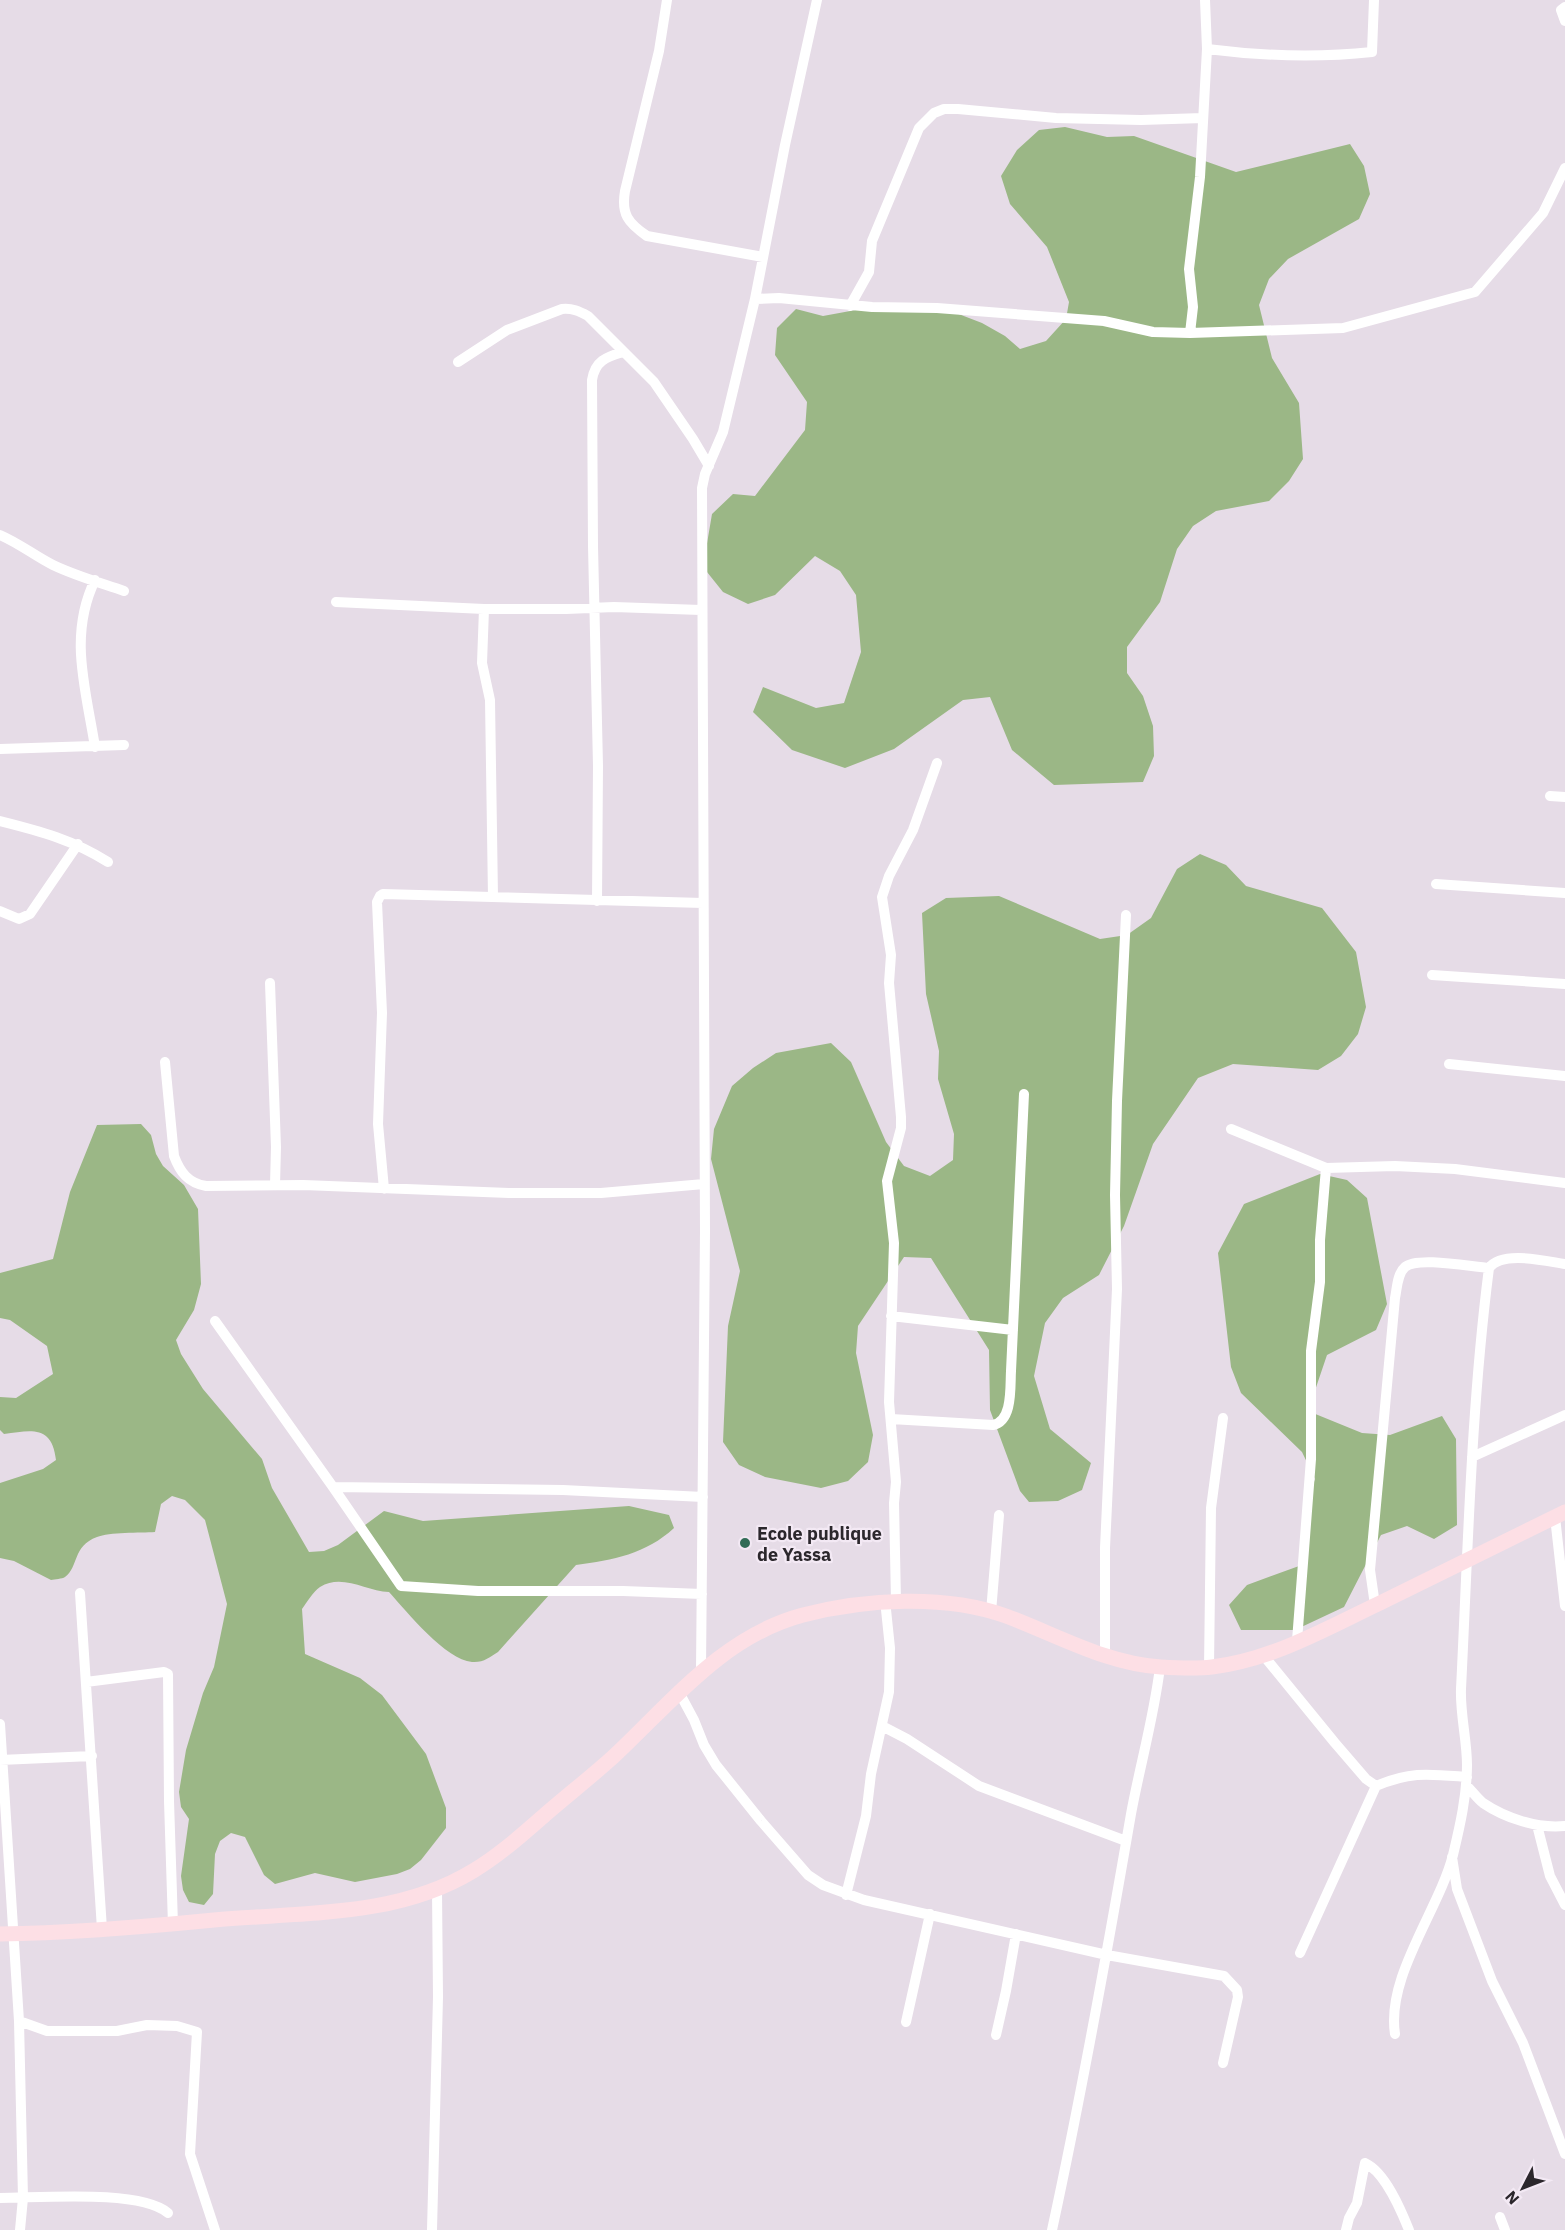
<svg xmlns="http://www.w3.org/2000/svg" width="1565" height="2230" font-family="'IBM Plex Sans',sans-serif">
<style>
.green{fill:#9bb786}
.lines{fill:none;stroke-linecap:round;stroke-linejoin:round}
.street{stroke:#fff;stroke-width:10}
.secondary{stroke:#fddfe5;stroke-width:15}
.poi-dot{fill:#316c56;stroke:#f3e9f4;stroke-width:2}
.labels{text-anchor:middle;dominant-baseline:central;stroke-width:4.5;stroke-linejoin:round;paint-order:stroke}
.poi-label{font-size:18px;font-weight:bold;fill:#2b272c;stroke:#f3e9f4;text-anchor:start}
</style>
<rect width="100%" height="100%" fill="#e6dce7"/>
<path class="green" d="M 1065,127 L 1107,137 L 1134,136 L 1236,172 L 1350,144 L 1364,166 L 1370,194 L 1359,219 L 1288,259 L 1269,279 L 1259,305 L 1272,358 L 1299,403 L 1303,459 L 1289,481 L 1269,501 L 1216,511 L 1193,526 L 1177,549 L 1160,602 L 1127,647 L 1127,673 L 1143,696 L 1153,726 L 1154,756 L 1143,782 L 1054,785 L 1012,750 L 990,697 L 963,700 L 894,749 L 845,768 L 792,750 L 753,712 L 763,687 L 816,708 L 844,703 L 861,652 L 856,595 L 840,571 L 815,556 L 775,595 L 748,604 L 723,592 L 703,567 L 712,514 L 733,494 L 755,496 L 805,430 L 807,402 L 775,355 L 777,328 L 796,309 L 823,316 L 872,307 L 956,313 L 982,323 L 1005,336 L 1020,349 L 1046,341 L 1066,319 L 1069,302 L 1047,247 L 1010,204 L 1001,176 L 1017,150 L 1039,130 Z
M 1200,854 L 1226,865 L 1246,886 L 1322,908 L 1356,952 L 1366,1007 L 1358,1034 L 1341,1056 L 1318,1070 L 1233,1064 L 1198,1078 L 1153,1144 L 1124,1226 L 1099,1275 L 1063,1298 L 1045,1323 L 1034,1376 L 1050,1429 L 1091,1463 L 1082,1490 L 1058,1501 L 1029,1502 L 1020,1491 L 990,1410 L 989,1350 L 931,1258 L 904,1257 L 858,1326 L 856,1353 L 873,1435 L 868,1462 L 848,1481 L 821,1488 L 765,1477 L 739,1465 L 723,1442 L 728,1326 L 740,1271 L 711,1159 L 714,1129 L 732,1086 L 753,1068 L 776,1053 L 831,1043 L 851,1062 L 886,1142 L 904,1166 L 930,1176 L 953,1160 L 954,1134 L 938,1079 L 939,1051 L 926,994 L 922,913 L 946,898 L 999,896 L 1100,939 L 1127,935 L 1151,918 L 1177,869 Z
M 141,1124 L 151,1135 L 156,1154 L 163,1166 L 184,1185 L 198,1209 L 201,1284 L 194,1310 L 176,1340 L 181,1354 L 203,1389 L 262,1459 L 272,1488 L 309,1552 L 324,1551 L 338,1545 L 384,1511 L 423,1521 L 629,1506 L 669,1515 L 674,1528 C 646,1554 613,1560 576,1565 L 498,1652 C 490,1657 483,1663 472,1662 C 446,1660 407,1612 389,1592 C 366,1591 342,1573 320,1587 C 313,1592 307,1602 302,1609 L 305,1654 L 360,1678 L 382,1695 L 426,1754 L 446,1808 L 446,1828 L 421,1860 L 410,1869 L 397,1874 L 355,1882 L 315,1873 L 275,1884 L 264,1875 L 245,1837 L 231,1833 L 220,1841 L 215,1854 L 213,1894 L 204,1905 L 189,1902 L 183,1890 L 181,1876 L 189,1819 L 181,1807 L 179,1792 L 186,1750 L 203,1693 L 214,1667 L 227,1604 L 205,1520 L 185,1500 L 172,1496 L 161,1504 L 155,1532 C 140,1533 109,1532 97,1537 C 72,1546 79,1567 65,1577 C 62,1579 55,1579 51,1580 L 14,1561 L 0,1558 L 0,1483 L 43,1469 L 56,1460 C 52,1425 32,1430 4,1434 L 0,1430 L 0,1397 L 16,1398 L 53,1374 L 47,1346 L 10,1320 L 0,1318 L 0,1273 L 53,1259 L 70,1192 L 97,1125 Z
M 1320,1174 L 1347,1180 L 1367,1198 L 1387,1304 L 1376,1330 L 1327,1355 L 1308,1411 L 1362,1433 L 1390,1435 L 1442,1416 L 1456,1439 L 1457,1525 L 1434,1539 L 1407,1526 L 1381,1535 L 1344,1607 L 1295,1630 L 1241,1630 L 1229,1605 L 1247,1585 L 1299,1566 L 1304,1510 L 1315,1479 L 1302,1452 L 1241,1393 L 1231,1367 L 1218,1253 L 1244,1204 Z"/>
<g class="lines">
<path class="street" d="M 667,0 L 659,51 L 625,191 C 621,214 628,223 647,236 L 763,257
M 1565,7 L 1561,10 L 1565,21
M 1207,49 C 1262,56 1316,58 1372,52 L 1374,0
M 755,299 L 779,298 L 872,307 L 937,308 L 1104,321 L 1153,332 L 1190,333 L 1193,307 L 1189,269 L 1200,177 L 1207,49 L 1205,0
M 850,306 L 869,272 L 872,241 L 919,128 L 934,113 L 944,109 L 958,109 L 1056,118 L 1141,120 L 1203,118
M 1190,333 L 1343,328 L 1475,292 L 1543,213 L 1565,168
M 458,362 L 507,330 L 562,309 C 572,308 579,311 588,316 L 654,382 L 693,439 L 709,466
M 0,535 C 19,543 35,556 53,565 C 76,576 101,583 124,591
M 95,580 C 68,636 86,689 95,747
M 336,602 L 484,609 L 566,609 L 614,607 L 701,610
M 484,609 L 482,663 L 490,700 L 493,897
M 0,749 L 124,745
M 1550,796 L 1565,797
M 0,821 C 40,831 73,840 108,862
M 1436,884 L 1565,893
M 597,901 L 598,766 L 593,546 L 592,380 C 595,361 606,357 623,352
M 0,911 L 19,919 L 30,914 L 78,844
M 1432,975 L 1565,984
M 270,983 L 276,1147 L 275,1185
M 165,1062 L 174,1156 C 180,1172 188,1183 206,1186 L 303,1185 L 509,1193 L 601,1193 L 704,1184
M 1449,1064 L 1565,1076
M 1231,1129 L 1326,1168 L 1395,1166 L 1455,1169 L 1565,1183
M 384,1189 L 378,1124 L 382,1013 L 377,902 L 380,896 L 383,894 L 703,903
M 891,1316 L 1013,1330
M 215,1321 L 333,1487 L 401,1586 L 478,1591 L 623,1591 L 702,1594
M 891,1419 L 993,1425 C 1013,1421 1010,1387 1011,1371 L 1024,1094
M 1472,1457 L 1565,1415
M 333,1487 L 563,1490 L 703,1497
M 1555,1517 L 1565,1606
M 80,1593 L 102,1929
M 896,1601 L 894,1503 L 896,1482 L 889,1402 L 894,1243 L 887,1181 L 901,1128 L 901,1117 L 889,983 L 891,955 L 882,897 L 889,876 L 913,830 L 937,763
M 1375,1605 L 1370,1570 L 1395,1298 C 1397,1289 1397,1274 1405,1267 C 1417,1256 1472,1267 1489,1268
M 991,1612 L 999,1515
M 1297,1641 L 1311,1459 L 1311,1351 L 1320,1282 L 1320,1240 L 1326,1168
M 1105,1655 L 1105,1548 L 1117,1289 L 1115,1195 L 1117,1101 L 1126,915
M 1264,1656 L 1335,1743 L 1366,1779 L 1376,1786 C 1411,1771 1429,1774 1467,1777
M 1209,1668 L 1211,1508 L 1223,1418
M 701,1670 L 705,1231 L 702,488 L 705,474 L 723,432 L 755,299 L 785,145 L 817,0
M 86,1682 L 164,1672 L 168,1674 L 169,1801 L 173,1925
M 679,1692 L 694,1720 L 704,1745 L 716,1765 L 761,1821 L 808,1875 L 823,1885 L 864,1900 L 1107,1955 L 1224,1976 L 1237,1990 L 1238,1997 L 1223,2063
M 0,1724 L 19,2021 L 23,2198 L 20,2230
M 882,1726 L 907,1739 L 979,1786 L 1126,1841
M 0,1760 L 92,1756
M 1466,1785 C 1472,1791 1477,1798 1483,1803 C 1505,1818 1538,1829 1565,1826
M 1537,1825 L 1550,1876 L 1565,1905
M 1452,1857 L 1457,1889 L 1492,1981 L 1523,2043 L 1565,2154
M 846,1895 L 866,1816 L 871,1774 L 889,1692 L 890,1648 L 885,1600
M 1300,1953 L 1376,1786
M 19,2021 L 47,2031 L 117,2031 L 147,2025 L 177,2026 L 197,2032 L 190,2154 L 215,2230
M 906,2022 L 930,1914
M 1395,2034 C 1386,1976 1439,1910 1453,1855 C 1460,1826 1467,1795 1467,1765 C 1467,1740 1460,1714 1461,1689 C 1468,1549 1471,1408 1489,1268 C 1502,1250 1545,1261 1565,1264
M 996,2035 L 1006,1991 L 1016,1934
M 0,2198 C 39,2198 140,2189 168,2213
M 1500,2217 L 1505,2230
M 432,2230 L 438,1997 L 437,1890
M 1052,2230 C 1082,2092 1107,1953 1131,1814 C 1140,1765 1154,1717 1160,1667
M 1346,2230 L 1349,2218 L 1357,2203 L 1365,2163 C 1385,2172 1401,2210 1409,2230"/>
<path class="secondary" d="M 0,1934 C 71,1933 143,1927 214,1920 C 301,1912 396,1918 473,1871 C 500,1855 524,1833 547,1813 C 569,1794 592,1776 613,1757 C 671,1703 723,1636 803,1615 C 865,1599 945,1594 1006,1616 C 1057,1635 1107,1664 1161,1667 C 1177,1668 1196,1669 1212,1667 C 1272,1660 1327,1628 1380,1603 C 1442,1573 1503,1542 1565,1512"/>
</g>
<circle class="poi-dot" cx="745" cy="1543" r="6"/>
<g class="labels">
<g class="poi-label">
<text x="757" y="1533">Ecole publique<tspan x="757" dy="21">de Yassa</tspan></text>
</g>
</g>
<g transform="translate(1523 2188) rotate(228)" stroke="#f3e9f4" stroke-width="4.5" paint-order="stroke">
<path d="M0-4.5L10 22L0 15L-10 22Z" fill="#2b272c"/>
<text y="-9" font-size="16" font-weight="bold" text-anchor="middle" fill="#2b272c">N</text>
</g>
</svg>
